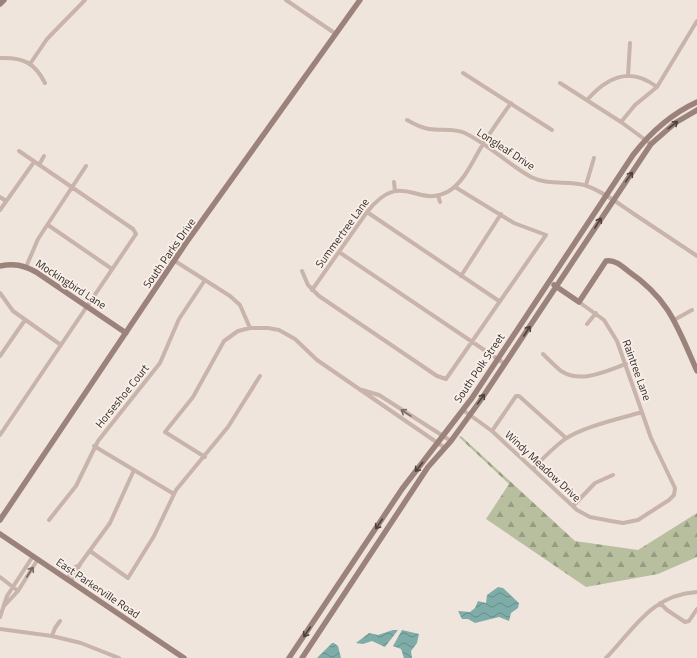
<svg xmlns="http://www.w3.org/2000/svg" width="697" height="658" font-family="'Titillium Web',sans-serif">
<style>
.forest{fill:url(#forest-firs)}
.water{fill:url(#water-waves)}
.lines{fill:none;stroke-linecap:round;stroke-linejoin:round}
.street{stroke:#c8b4aa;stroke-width:4}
.secondary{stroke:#9b837b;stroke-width:5.5}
.oneway{stroke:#4f413e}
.oneway2{stroke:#786963}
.labels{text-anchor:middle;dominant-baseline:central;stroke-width:3.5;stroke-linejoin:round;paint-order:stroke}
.street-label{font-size:11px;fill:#362b29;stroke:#f8f0e9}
</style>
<defs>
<pattern id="forest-firs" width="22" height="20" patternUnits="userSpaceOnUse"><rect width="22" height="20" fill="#b8bf9e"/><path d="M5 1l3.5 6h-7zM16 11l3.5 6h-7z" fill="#969b81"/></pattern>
<pattern id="water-waves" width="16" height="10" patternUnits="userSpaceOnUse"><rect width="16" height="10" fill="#7eaca8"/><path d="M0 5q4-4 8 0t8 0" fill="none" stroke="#688c89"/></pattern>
</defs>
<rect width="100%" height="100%" fill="#f0e5dd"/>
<path class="forest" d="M 461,436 L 575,541 L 638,550 L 697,513 L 697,557 L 658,574 L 586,587 L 486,519 L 509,484 L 459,437 Z"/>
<path class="water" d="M 498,587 L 503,588 L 519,603 L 518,608 L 511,613 L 509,621 L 499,617 L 475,623 L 468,619 L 462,619 L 458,611 L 470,612 L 475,608 L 478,601 L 486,603 L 487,595 Z
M 393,630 L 398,630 L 385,647 L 372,641 L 363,644 L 356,643 L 369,633 L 378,635 Z
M 402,630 L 419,634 L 417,643 L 411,651 L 412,658 L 404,658 L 401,649 L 393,646 Z
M 332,643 L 334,643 L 338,646 L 341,658 L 317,658 Z"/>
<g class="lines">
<path class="street" d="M 286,0 L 336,34
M 0,58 C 23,57 35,63 45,83
M 30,64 L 47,39 L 85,0
M 463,73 L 552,130
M 628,76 L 630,43
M 560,83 L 621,122 L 651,144
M 587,100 C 607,77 630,66 657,87
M 407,120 C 414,124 421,128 429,129 C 441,131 454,128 465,133 C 489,145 508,164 531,177 C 551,187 569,179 587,186 C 604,192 619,204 634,214 C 655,228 676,242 697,256
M 621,122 L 635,105 L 657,87 L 697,21
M 39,165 L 44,156
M 394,182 L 395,191
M 586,185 L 594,158
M 438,195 L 440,202
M 0,197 L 6,201
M 0,210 L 34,162
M 367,212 L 499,301
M 48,225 L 112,269
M 339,252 L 505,364
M 175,261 L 230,296 L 240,305 L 250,328
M 26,267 L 38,239 L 86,166
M 302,271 L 308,285 L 319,296 L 437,376 L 446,379 L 546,235 L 514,223 L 455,187
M 461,276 L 501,214
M 312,290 L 367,212 C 403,167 416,210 449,191 C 465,181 473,160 483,144 C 492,130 501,117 511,103
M 0,293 L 13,311 L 61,345
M 674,320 L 692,310
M 587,324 L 596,313
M 543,354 C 549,360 555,366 561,371 C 581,384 606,371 626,364
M 0,356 L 25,320
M 362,390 L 379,395 L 451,441
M 463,410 L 492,431 L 577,510 L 590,517 L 611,521 L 623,523 L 638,520 L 669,500 L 674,495 L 675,488 L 651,438 L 617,341 L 604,320 L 579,302
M 492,431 L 516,396 L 519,396 L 566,438
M 0,435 L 136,234 L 133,229 L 19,151
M 94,446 L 174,494
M 205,457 L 165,432 L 193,397 L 224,341 L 238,331 L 250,328 L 268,328 L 279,330 L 295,339 L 317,360 L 445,448
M 533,469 C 543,458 553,448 565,439 C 585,426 619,419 642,412
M 573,506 L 595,483 L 613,475
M 49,520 L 76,486 L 98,441 L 160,363 L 179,319 L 205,280
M 90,551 L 128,578 L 154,536 L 176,490 L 228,427 L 260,376
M 0,577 L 18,591
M 67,579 L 75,567 L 80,565
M 71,582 L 80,564 L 110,523 L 134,470
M 660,603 L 667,610 L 685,622 L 689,621 L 697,609
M 4,606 L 18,591 L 38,559
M 0,617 L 7,596 L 33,556
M 0,629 L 52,636 L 81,643 L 119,658
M 52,636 L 55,628 L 60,621
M 606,658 C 635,628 651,595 697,592"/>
<path class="secondary" d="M 0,4 L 4,0
M 0,266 C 14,263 23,265 36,272 L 126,333
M 554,285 L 579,302 L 606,261 C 614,259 622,266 628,271 C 670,300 677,326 697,371
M 0,520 L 186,243 L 360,0
M 0,534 L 184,658
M 289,658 L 402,489 L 472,398 L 633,155 C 650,133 671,114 697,102
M 302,658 L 428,467 L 451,441 L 480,401 L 651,144 L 675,123 L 697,110"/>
</g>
<defs><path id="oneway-shaft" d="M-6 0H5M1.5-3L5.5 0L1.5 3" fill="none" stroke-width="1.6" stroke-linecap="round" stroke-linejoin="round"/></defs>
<g class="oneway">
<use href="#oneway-shaft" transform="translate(673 125) rotate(-38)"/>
<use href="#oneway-shaft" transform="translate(629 177) rotate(-55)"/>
<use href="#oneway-shaft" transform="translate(598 223) rotate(-58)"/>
<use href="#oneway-shaft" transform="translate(527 331) rotate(-57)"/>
<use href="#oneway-shaft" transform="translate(481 399) rotate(-55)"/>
<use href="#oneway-shaft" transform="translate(419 467) rotate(129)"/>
<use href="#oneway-shaft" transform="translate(379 524) rotate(124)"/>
<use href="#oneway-shaft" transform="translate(307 632) rotate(124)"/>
</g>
<g class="oneway2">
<use href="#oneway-shaft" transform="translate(406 413) rotate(-148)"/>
<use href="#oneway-shaft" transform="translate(30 572) rotate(-57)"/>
</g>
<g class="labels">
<g class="street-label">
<text transform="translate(506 149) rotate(33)">Longleaf Drive</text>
<text transform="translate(342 233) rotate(-54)">Summertree Lane</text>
<text transform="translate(169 253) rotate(-55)">South Parks Drive</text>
<text transform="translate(71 284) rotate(33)">Mockingbird Lane</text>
<text transform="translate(479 368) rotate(-56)">South Polk Street</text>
<text transform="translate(637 370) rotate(70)">Raintree Lane</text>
<text transform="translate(122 396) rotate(-51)">Horseshoe Court</text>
<text transform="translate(543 466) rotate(43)">Windy Meadow Drive</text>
<text transform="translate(98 588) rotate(34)">East Parkerville Road</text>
</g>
</g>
</svg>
